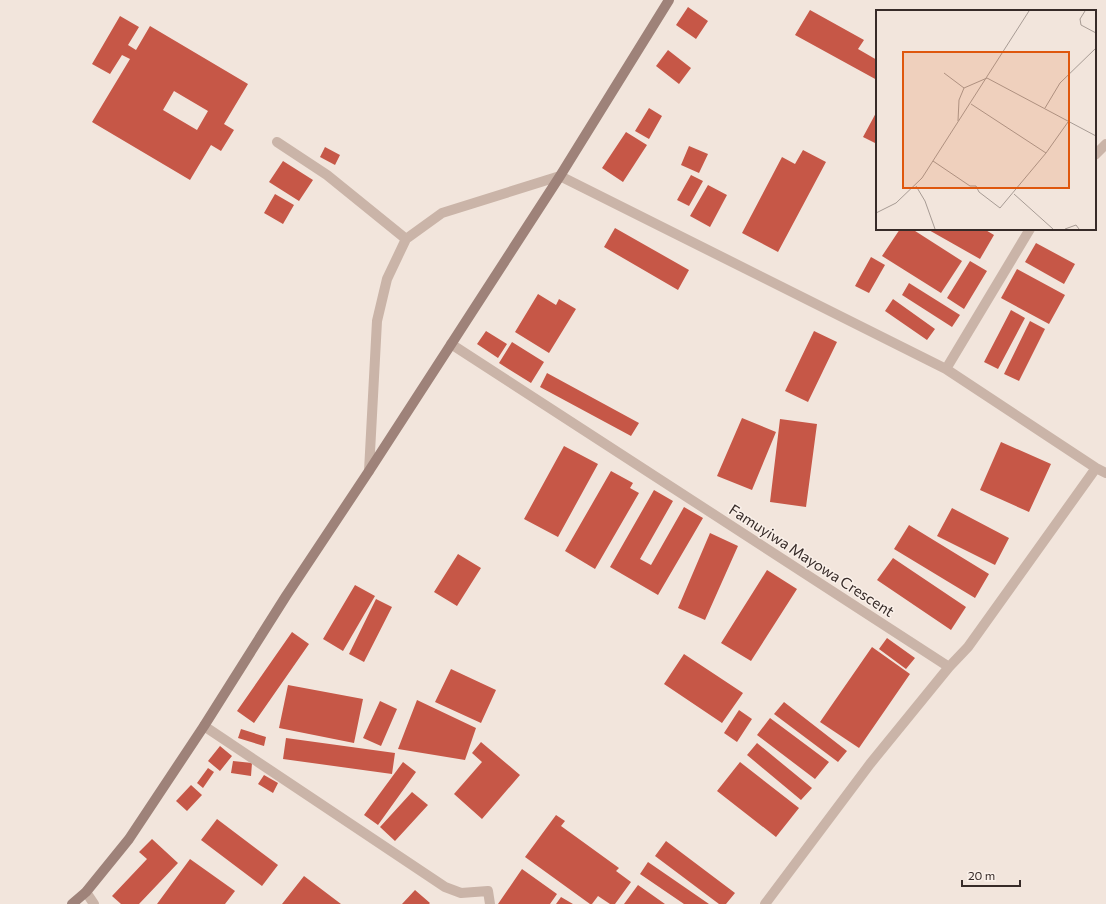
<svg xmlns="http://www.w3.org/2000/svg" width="1106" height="904" font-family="Commissioner,sans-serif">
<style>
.building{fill:#c65747;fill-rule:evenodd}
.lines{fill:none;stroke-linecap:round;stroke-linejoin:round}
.lane{stroke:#cab4a8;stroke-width:10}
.street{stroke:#cab4a8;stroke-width:10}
.secondary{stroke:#9e8279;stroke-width:10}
.labels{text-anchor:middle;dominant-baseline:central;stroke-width:3;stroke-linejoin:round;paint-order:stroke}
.street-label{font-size:15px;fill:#372b28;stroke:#faf0e9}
.inset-road{fill:none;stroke:#a79b94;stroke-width:1}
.view{fill:#df570d;fill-opacity:0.15;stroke:#df570d;stroke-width:2}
.inset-edge{fill:none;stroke:#372b28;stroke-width:2}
</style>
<rect width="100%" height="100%" fill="#f2e5dc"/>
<path class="building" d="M 688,7 L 708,21 L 696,39 L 676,25 Z
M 810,10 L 864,40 L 858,49 L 877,60 L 877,80 L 795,35 Z
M 120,16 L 139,27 L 128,45 L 136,50 L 150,26 L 248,84 L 224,124 L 234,130 L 221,151 L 211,145 L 190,180 L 92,122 L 130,59 L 122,55 L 110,74 L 92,64 ZM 174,91 L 208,111 L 197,130 L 163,110 Z
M 668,50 L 691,68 L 679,84 L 656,66 Z
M 649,108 L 662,116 L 649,139 L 635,131 Z
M 877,111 L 877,144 L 863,137 Z
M 626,132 L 647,145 L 623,182 L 602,168 Z
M 689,146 L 708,154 L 699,173 L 681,165 Z
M 325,147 L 340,155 L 335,165 L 320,157 Z
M 803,150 L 826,162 L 778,252 L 742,233 L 782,157 L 795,164 Z
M 283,161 L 313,180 L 299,201 L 269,182 Z
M 691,175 L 703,181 L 689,206 L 677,200 Z
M 708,185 L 727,195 L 710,227 L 690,216 Z
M 275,194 L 294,205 L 283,224 L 264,213 Z
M 615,228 L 689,270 L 678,290 L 604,247 Z
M 900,229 L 912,229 L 962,261 L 941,293 L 882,256 Z
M 927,229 L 984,229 L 994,235 L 980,259 Z
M 1036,243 L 1075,264 L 1064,284 L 1025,262 Z
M 871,257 L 885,265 L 869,293 L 855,286 Z
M 970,261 L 987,271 L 964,309 L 947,298 Z
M 1017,269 L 1065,295 L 1049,324 L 1001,298 Z
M 909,283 L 960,315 L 952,327 L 902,295 Z
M 538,294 L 556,305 L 559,299 L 576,309 L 549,353 L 515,332 Z
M 893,299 L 935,329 L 927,340 L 885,311 Z
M 1011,310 L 1025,318 L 998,369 L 984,362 Z
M 1030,321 L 1045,329 L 1019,381 L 1004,374 Z
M 486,331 L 507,344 L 498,358 L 477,344 Z
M 814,331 L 837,342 L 808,402 L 785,391 Z
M 512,342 L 544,362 L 531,383 L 499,363 Z
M 547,373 L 639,423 L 631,436 L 540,387 Z
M 742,418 L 776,432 L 752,490 L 717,476 Z
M 780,419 L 817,424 L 806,507 L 770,502 Z
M 1001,442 L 1051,464 L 1029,512 L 980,490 Z
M 564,446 L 598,464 L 558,537 L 524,519 Z
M 611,471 L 633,483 L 630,488 L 639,493 L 595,569 L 565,551 Z
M 654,490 L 673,501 L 640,559 L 651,565 L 684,507 L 703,518 L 658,595 L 610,567 Z
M 952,508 L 1009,538 L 995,565 L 937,536 Z
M 909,525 L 989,574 L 975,598 L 894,549 Z
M 710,533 L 738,546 L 705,620 L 678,608 Z
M 458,554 L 481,568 L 457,606 L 434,592 Z
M 893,558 L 966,607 L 951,630 L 877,580 Z
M 767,570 L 797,589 L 751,661 L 721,643 Z
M 355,585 L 375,596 L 343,651 L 323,639 Z
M 376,599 L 392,607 L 364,662 L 349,654 Z
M 292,632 L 309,644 L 254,723 L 237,711 Z
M 887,638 L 915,658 L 906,669 L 879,649 Z
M 872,647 L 910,674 L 859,748 L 820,722 Z
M 684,654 L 743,693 L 722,723 L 664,684 Z
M 451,669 L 496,690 L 481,723 L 435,702 Z
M 288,685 L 363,699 L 354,743 L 279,728 Z
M 417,700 L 476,728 L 465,760 L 398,749 Z
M 380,701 L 397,709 L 381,746 L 363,738 Z
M 784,702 L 847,751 L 838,762 L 774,714 Z
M 739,710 L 752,719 L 737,742 L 724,733 Z
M 770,718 L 829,762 L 815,779 L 757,735 Z
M 241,729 L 266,737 L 264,746 L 238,738 Z
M 286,738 L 395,753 L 392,774 L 283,759 Z
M 481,742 L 520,775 L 482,819 L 454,794 L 482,762 L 472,753 Z
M 757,743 L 812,788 L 801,800 L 747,755 Z
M 220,746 L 232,756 L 220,771 L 208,761 Z
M 233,761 L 252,763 L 251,776 L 231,773 Z
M 403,762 L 416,772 L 378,825 L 364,815 Z
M 740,762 L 799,808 L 776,837 L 717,791 Z
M 208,768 L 214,772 L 203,788 L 197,783 Z
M 264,775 L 278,783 L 273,793 L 258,784 Z
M 191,785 L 202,795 L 187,811 L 176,801 Z
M 412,792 L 428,805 L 395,841 L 380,827 Z
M 556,815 L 565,821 L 561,826 L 619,868 L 616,871 L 631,882 L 615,904 L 610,904 L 598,896 L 592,904 L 590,904 L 525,857 Z
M 217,819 L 278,865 L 262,886 L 201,840 Z
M 152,839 L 178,863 L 139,904 L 121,904 L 112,896 L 147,859 L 139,852 Z
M 666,841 L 735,893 L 726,904 L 719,904 L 655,856 Z
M 190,859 L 235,891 L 225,904 L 157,904 Z
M 648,862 L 709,904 L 684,904 L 640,874 Z
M 522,869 L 557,894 L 550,904 L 498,904 Z
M 304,876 L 341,904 L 282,904 Z
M 638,885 L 665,904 L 624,904 Z
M 415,890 L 430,903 L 429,904 L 402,904 Z
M 561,897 L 573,904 L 556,904 Z"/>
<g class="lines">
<path class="lane" d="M 277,142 L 327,175 L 406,239
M 369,471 L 377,321 L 387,279 L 406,239 L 442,213 L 560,176"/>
<path class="street" d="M 1095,155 L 1106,144
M 560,176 L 946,369 L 1096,468 L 1106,473
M 451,344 L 949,667 L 968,647 L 1096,468
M 946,369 L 1030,229
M 204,726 L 445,887 L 461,893 L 488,891 L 490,904
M 86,892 L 94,904
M 765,904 L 870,764 L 949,667"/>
<path class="secondary" d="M 72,904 L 86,892 L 129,839 L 204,726 L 286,596 L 369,471 L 560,176 L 669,0"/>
</g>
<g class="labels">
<g class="street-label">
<text transform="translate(812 560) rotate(33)">Famuyiwa Mayowa Crescent</text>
</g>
</g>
<g transform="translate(876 10)">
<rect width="220" height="220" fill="#f2e5dc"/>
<path class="inset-road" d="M 209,1 L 204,9 L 205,15 L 220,23M 68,63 L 88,78M 95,94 L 170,143 L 192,112M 169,98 L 184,73 L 220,38M 82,111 L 83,90 L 88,78 L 111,68 L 220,126M 57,151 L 94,176 L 100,176 L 103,182 L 124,198 L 170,143M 40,176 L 49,191 L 59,219M 138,184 L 177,219M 0,203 L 20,193 L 46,168 L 153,1M 189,219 L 200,215 L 203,219"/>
<path class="view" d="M 27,42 L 193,42 L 193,178 L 27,178 Z"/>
<rect width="220" height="220" class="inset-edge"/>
</g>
<path d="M962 880v6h58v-6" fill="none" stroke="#372b28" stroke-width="2"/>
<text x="968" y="880" font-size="12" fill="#372b28" stroke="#faf0e9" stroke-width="3" paint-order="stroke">20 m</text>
</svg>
